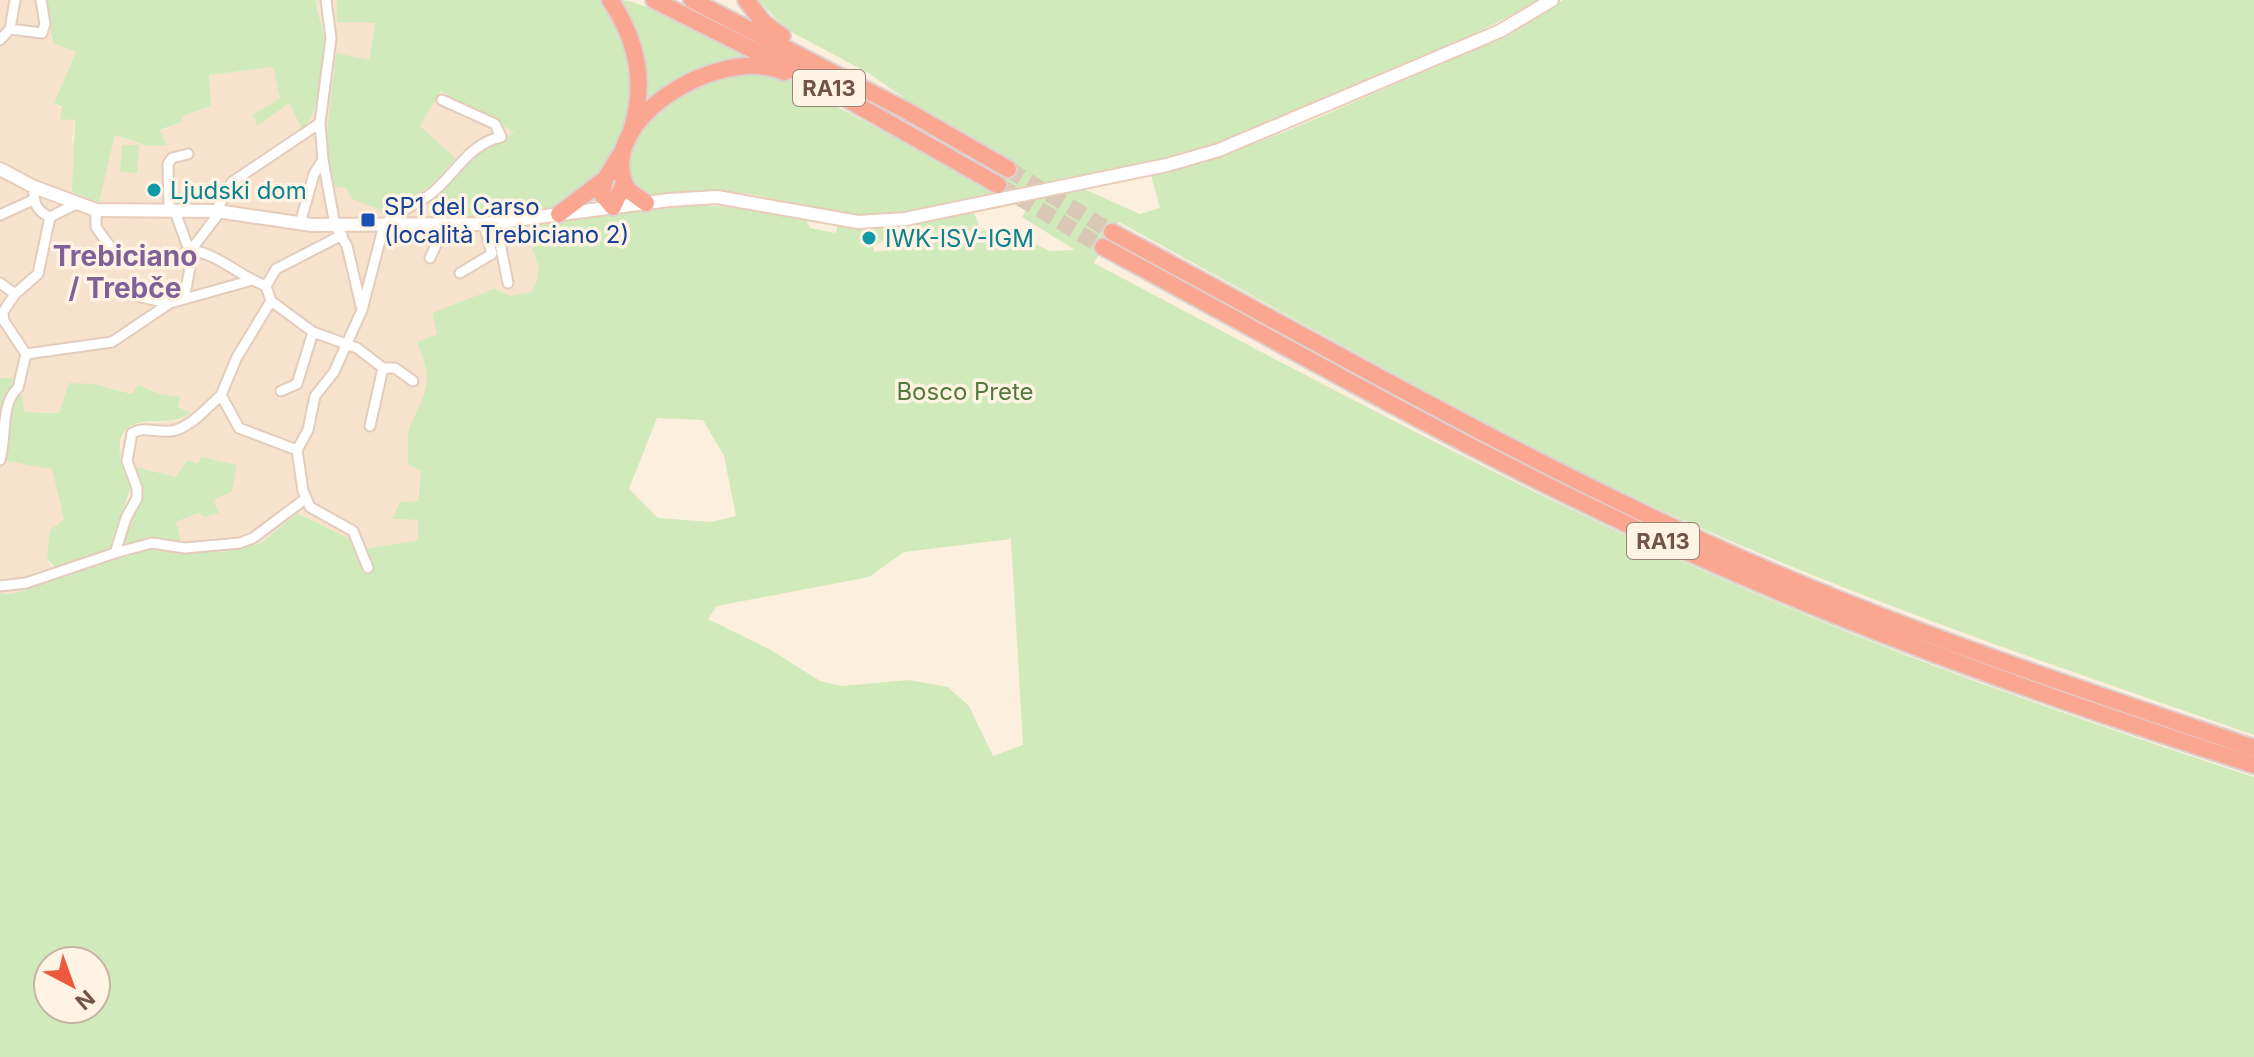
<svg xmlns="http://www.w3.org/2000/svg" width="2254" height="1057" font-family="Inter,sans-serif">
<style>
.residential{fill:#f7e2ce}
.green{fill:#d1eabc;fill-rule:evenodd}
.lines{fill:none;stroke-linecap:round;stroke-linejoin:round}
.highway-tunnel{stroke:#dac8b7;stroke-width:16;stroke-dasharray:16 8;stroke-linecap:butt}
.street-casing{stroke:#e3ccbc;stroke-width:13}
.secondary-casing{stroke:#e8ccb9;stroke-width:16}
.highway-casing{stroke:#dbd2cf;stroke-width:20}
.street{stroke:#fff;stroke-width:9}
.secondary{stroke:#fff;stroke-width:12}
.highway{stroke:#faa691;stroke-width:16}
.culture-dot{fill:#0f9aa8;stroke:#fff3e4;stroke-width:3}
.transit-dot{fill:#1a4fb4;stroke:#fff3e4;stroke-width:3}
.labels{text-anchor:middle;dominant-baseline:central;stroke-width:7;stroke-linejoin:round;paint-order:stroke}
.shield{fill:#fff3e4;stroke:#9d8375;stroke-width:2}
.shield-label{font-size:22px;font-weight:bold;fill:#735345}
.culture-label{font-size:24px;fill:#0d838f;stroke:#fff3e4;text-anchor:start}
.transit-label{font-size:24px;fill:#164399;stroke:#fff3e4;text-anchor:start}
.park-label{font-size:24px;fill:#53793d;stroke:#fff3e4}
.quarter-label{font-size:28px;font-weight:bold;fill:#816097;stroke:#fff3e4}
</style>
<rect width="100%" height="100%" fill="#fdefdd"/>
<path class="residential" d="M 0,0 L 45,0 L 53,42 L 76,51 L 54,103 L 75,119 L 72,139 L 99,202 L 115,135 L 148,146 L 165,144 L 160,131 L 182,122 L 182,116 L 209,75 L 273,67 L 280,98 L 253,115 L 257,125 L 290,102 L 301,128 L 323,60 L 325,40 L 316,0 L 337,0 L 337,22 L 375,22 L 369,60 L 336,54 L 346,188 L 352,199 L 379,209 L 384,216 L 435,183 L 420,126 L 441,91 L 514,132 L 443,207 L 442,218 L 519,214 L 526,241 L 537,254 L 539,281 L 531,292 L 432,314 L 438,334 L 418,342 L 429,369 L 428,389 L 415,420 L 422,471 L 417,502 L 400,502 L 393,519 L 419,520 L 418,540 L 369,548 L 297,513 L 261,543 L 222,552 L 185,552 L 176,522 L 198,513 L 198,464 L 176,477 L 136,467 L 119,457 L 125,433 L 134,424 L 178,421 L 191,413 L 138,385 L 132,394 L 93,384 L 59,413 L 23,412 L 10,402 L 52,469 L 64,520 L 47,558 L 58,579 L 11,594 L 0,593 L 0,420 L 5,397 L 15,378 L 0,378 Z"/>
<path class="green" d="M 316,0 C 317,13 323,25 324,38 C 328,65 321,110 302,129 L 289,103 L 257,126 L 253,115 L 280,98 L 273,67 L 209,75 L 211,106 L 182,116 L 182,122 L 160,130 L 166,145 L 148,146 L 115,135 L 99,203 L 72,192 L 75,120 L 60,119 L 62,107 L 54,103 L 76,52 L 53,43 L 45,0 Z
M 337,0 L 602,0 C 646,58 641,144 582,190 C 574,196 566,205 557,208 C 522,221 478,218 442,219 L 443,207 L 433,199 L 468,161 L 514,132 L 441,91 L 420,126 L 455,158 L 435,183 L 384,216 L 378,209 L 352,199 L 346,188 L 335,187 L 326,142 L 336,53 L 369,60 L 375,23 L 337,22 Z
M 621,0 C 641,0 734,45 751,59 L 645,109 Z
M 758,0 L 1540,0 L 1467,38 L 1202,151 L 906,214 C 892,215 877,218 864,217 C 817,214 772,193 725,192 C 704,192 650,203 636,189 C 607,158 667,95 695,84 C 710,78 738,70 755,71 C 783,73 804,86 826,101 L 995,190 L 1012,161 L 911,103 L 870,74 L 786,29 Z
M 1563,0 L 2254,0 L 2254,735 C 2047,663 1838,593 1639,500 C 1462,416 1291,316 1119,222 L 1094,263 C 1308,377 1522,492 1745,589 C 1911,661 2082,721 2254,777 L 2254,1057 L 0,1057 L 0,593 L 11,594 L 151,548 L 222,552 L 261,543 L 297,513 L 369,548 L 418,540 L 418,520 L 392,519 L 400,502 L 418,501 L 421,471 L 408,464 C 409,453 406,435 410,426 C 427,388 434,383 417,342 L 437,334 L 432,313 L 494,289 L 511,296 L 531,292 C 549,266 529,250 522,225 L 698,205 L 747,208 L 806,220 L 810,228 L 836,233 L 838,224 L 892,229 L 892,235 L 874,246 L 874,252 L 896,249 L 908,227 L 915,224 L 974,212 L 981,231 L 1001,228 L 1050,251 L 1075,250 L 1022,217 L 1031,200 L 1084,189 L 1140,214 L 1160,208 L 1151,175 C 1234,157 1315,119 1393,85 C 1451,60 1510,36 1563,0 ZM 657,418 L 703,420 L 724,456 L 736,516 L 711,522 L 658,518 L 629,489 ZM 1011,539 L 1023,745 L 993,756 L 969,706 L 948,687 L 909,680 L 842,686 L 820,681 L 771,650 L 708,619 L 717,606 L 869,577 L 904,552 ZM 48,961 L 96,961 L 96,1009 L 48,1009 Z
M 122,145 L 139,145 L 137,173 L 120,172 Z
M 0,378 L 16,378 L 5,397 L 0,420 Z
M 69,383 L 93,384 L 132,394 L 138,385 L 160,394 L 181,397 L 177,406 L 191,413 C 170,427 155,417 135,424 C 109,433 122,472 131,487 L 110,549 L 55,568 L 47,558 L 50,530 L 64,520 L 52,469 L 7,461 L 7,425 L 15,395 L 22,395 L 24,412 L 59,413 Z
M 201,457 L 237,465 L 232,491 L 214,500 L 219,513 L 204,517 L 198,513 L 176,522 L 182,544 L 147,538 L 121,546 L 141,500 L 136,467 L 176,477 L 187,460 L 198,464 Z"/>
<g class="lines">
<path class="highway-tunnel" d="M 1008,169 L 1112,232
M 998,185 L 1103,247"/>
<defs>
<path id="street" d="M 326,0 L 331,38 L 320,123 L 323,160 L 335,225 L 347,246 L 362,310 L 334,372 L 315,396 L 308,430 L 297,450 L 303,491 L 310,507 L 353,531 L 368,568
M 10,29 L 15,0
M 0,40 L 10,29 L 42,33 L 45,24 L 41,0
M 34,187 C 33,202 36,211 50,217
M 169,209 L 168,164 L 172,158 L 188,154
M 174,209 L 192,258 L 184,299
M 96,210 L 96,227 C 102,235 108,246 116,252 C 136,263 172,262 191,250 C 220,255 239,276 266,286 L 271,301 L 237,357 L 221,395 L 239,428 L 297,450
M 216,211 L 232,182 L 320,123
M 0,215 L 33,200
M 496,223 L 508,283
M 300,224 L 314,174 L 323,160
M 191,250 L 220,212
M 430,258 L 445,225
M 460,273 L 492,254 L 484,224
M 0,283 L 15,294
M 266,286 L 276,269 L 342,235
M 120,292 L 167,303
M 271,301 L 313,332 L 357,348 L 383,368 L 395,368 L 413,381
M 362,310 L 384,225 C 398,210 417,205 432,193 C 455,174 470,143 501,137 L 495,124 L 442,100
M 26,354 L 112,342 L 170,303 L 249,281
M 281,391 L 297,384 L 313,332
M 370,426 L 383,368
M 0,460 C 7,437 0,404 18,388 L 26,354 L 4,321 L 3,312 L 15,294 L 38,274 L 50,217 L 76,204
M 115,553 L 152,543 L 185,548 L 240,543 L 253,538 L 305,499
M 0,586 L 26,583 L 115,553 L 126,518 L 137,498 L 137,488 L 127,461 L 132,433 C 145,426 156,433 170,431 C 188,430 208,407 221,395"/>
<path id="secondary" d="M 0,169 L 34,187 L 96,210 L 216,211 L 312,225 L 484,224 L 669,200 L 717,197 L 858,222 L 905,219 L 1167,165 L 1219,150 L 1500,31 L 1552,0"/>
<path id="highway" d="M 610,0 C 637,40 647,83 631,131
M 654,0 L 815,81 L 998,185
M 692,0 L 907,111 L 1008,169
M 746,0 L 764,23 L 782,36
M 605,179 L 602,194 L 613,207 L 624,183
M 646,203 L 628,190 C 590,124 718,43 784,72
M 559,214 L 605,179 L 622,152
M 1112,232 C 1309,338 1502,449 1705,542 C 1883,624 2069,685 2254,748
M 1103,247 C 1301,354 1495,467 1701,558 C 1881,639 2067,704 2254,765"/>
</defs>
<use href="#street" class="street-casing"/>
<use href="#secondary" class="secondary-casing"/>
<use href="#highway" class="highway-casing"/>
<use href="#street" class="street"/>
<use href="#secondary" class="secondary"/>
<use href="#highway" class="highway"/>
</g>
<g class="culture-dot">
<circle cx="154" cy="190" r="8"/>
<circle cx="869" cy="238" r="8"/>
</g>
<rect class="transit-dot" x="360" y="212" width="16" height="16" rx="4"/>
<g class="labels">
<g class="shield">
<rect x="793" y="70" width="72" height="36" rx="6"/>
<rect x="1627" y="523" width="72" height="36" rx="6"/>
</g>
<g class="shield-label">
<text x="829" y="88">RA13</text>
<text x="1663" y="541">RA13</text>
</g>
<g class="culture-label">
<text x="170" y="190">Ljudski dom</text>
<text x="885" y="238">IWK-ISV-IGM</text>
</g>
<g class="transit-label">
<text x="384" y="206">SP1 del Carso<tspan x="384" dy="28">(località Trebiciano 2)</tspan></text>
</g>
<g class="park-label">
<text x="965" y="391">Bosco Prete</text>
</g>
<g class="quarter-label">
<text x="125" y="256">Trebiciano<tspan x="125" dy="32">/ Trebče</tspan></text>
</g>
</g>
<g transform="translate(72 985) rotate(139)"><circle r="38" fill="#fff3e4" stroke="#c7b3a4" stroke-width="2"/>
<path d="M0-6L14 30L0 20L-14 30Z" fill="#ed593c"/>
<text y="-12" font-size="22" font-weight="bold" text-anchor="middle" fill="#735345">N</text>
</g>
</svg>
